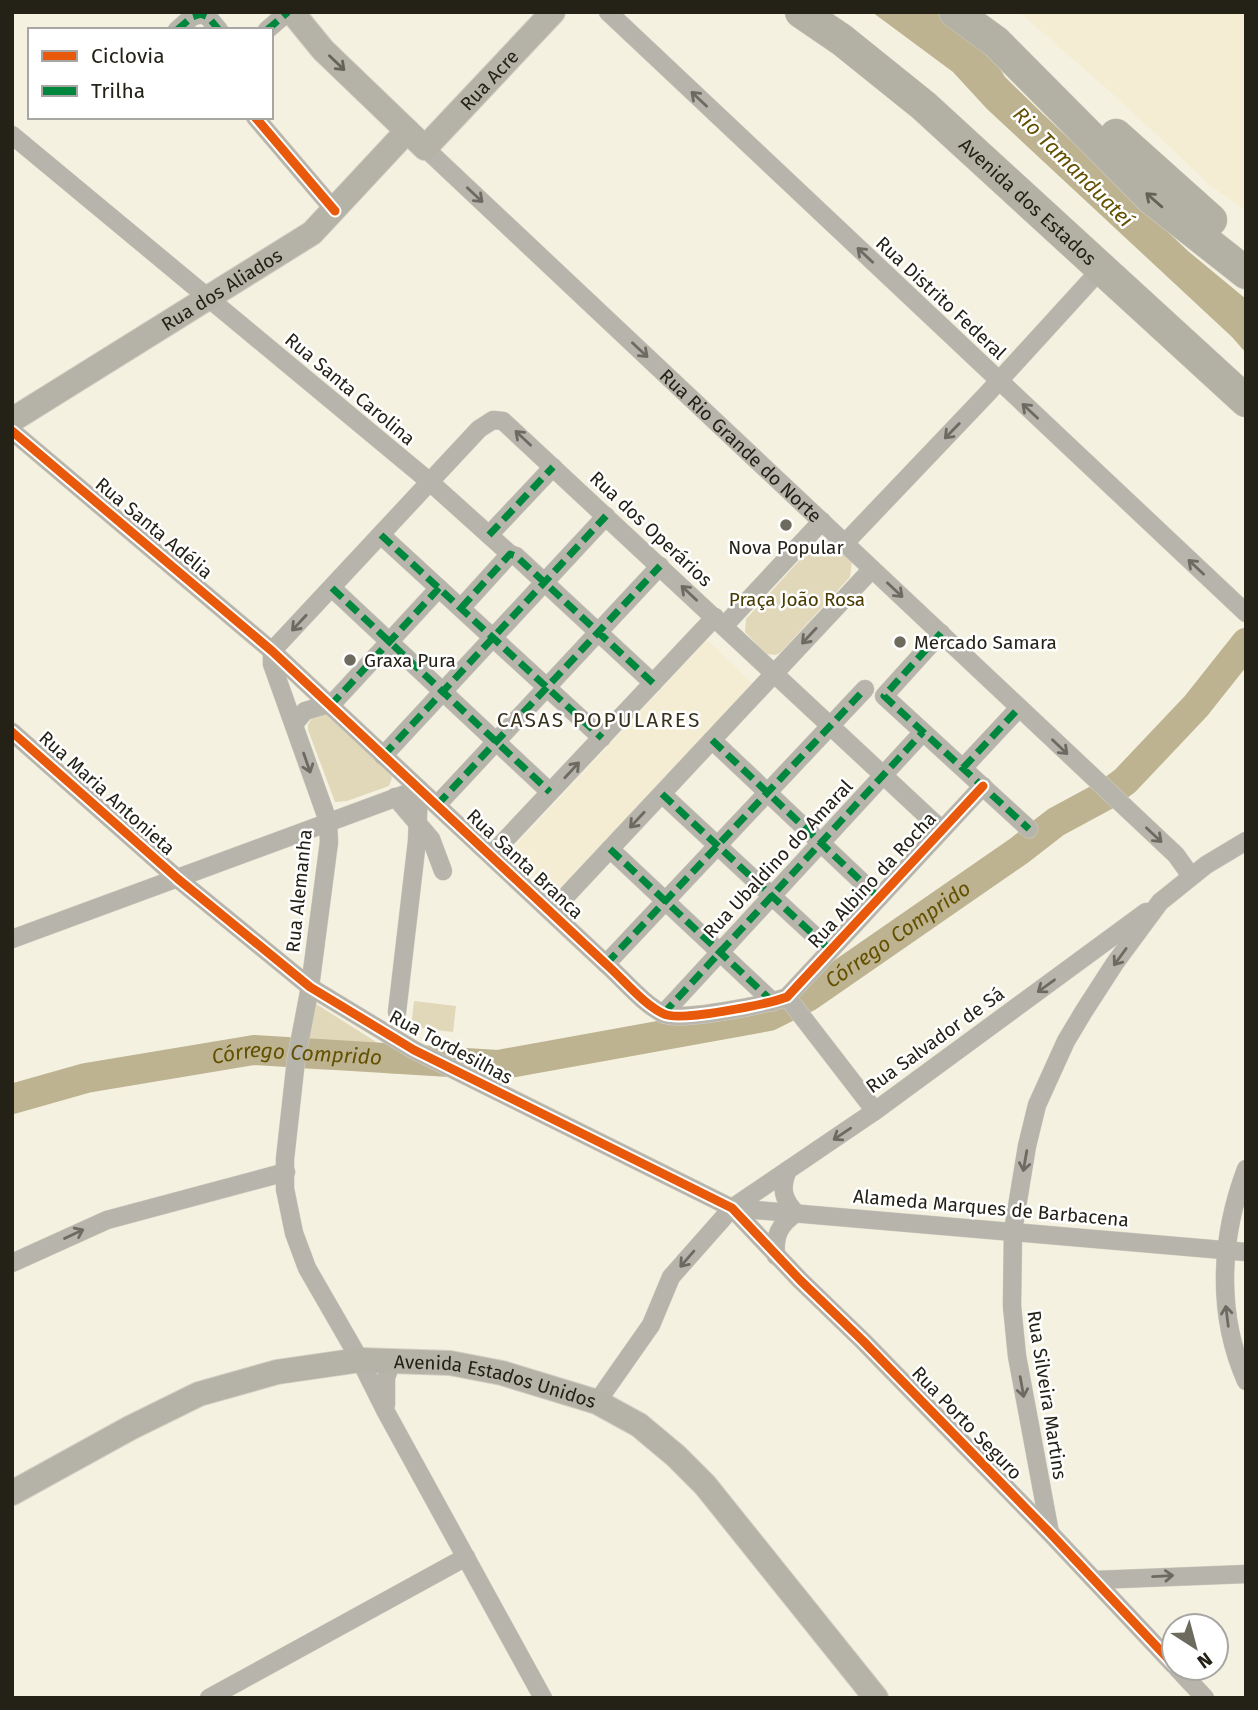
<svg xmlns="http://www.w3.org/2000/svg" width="1258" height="1710" font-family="'Fira Sans',sans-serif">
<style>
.built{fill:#f4edd3}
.green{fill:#e1d8b9}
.water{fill:#bdb390}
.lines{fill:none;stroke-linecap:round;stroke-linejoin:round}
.river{stroke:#bdb390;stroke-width:30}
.street-casing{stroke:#d2cfc2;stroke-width:19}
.secondary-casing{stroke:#d2cfc2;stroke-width:26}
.highway-casing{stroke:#d2cfc2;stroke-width:33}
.street{stroke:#b6b4ab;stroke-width:18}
.secondary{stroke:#b5b2a8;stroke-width:24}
.highway{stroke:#b3b0a4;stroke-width:32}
.quiet{stroke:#00873e;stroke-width:7;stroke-dasharray:14 7;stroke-linecap:butt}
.cycleway-casing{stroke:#fff;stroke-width:13}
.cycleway{stroke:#e8590c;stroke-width:9}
.oneway{stroke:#656258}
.oneway2{stroke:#6d6a61}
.oneway3{stroke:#646156}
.poi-dot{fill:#6d6a5e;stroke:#fff;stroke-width:2.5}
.labels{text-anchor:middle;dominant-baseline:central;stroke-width:5;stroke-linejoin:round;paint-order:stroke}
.street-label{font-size:19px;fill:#242117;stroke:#fff}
.poi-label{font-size:19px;fill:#242117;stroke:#fff;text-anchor:start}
.park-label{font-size:19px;fill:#493c03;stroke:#fff}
.water-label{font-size:21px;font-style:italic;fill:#635101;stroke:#fff}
.neighbourhood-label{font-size:21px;letter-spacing:2px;fill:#39331d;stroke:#fff}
</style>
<rect width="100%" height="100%" fill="#f5f1e1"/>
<path class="built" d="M 1019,12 L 1246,12 L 1246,211 L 1211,186 L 1116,97 Z
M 707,640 L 753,684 L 553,896 L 507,854 Z"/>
<path class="green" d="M 825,540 L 830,541 L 852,561 L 850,577 L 781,652 L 776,655 L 766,654 L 745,632 L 746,619 L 816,542 Z
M 324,714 L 332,715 L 390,774 L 392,778 L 389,786 L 347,801 L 335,802 L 308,730 L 308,725 L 312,718 Z
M 414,1001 L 456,1006 L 453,1032 L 411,1027 Z
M 313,1002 L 411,1064 L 394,1074 L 379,1071 L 302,1069 Z"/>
<path class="water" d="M 872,12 L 940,12 L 978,41 L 993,57 L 1005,77 L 1043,114 L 1188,251 L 1246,299 L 1246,353 L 1232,337 L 987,109 L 953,72 Z"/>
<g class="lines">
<path class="river" id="s1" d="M 12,1099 L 86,1078 L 254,1050 L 498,1065 L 769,1016 L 809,996 L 1020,850 L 1056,822 L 1106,795 L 1125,781 L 1196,706 L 1246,643"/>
<defs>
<g id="street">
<path d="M 608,12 L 1246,613"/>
<path d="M 177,30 L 192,17 L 201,14 L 208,17 L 219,30"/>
<path d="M 267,30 L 288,12"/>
<path d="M 255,117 L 335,211"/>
<path d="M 12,135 L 430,482 L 510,554 L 516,556 L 653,683"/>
<path id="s2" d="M 425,148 L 1176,855 L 1191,876"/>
<path d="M 12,431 L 272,651 L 606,964 C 623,979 644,1005 664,1014 C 680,1022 768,1004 787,997 L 983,786"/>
<path d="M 381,535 L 602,738"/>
<path d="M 489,535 L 553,467"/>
<path d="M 845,543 L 986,395 L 1101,269"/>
<path d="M 332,588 L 550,792"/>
<path d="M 461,608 L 510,554"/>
<path d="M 724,626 L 822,521"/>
<path d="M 941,633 L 884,696 L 1029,829"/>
<path d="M 272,651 L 272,664 L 328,821 L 329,842 L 310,987 L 296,1060 L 285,1159 L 285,1189 L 294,1233 L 307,1268 L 360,1360 L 386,1412 L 543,1698"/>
<path d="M 272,651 L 479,429 L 493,420 L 503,421 L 942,830"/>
<path d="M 330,706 L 439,588"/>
<path d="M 294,724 L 305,711 L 329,704"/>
<path d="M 12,732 L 178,879 L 310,987 L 414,1050 L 732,1208 L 800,1280 L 863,1341 L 1050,1533 L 1174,1665"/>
<path d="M 712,740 L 879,898"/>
<path d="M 383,756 L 606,516"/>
<path d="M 963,768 L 1019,708"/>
<path d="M 662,794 L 830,950"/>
<path d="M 395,797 L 431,839 L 443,871"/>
<path d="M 437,805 L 660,566"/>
<path d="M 610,849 L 773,1002"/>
<path d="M 491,855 L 715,617"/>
<path d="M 551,912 L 872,569"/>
<path d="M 12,939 L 419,789"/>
<path d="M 606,964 L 865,689"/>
<path d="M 787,997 L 875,1111"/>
<path d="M 397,1012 L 417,841 L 419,789"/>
<path d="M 663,1014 L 923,732"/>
<path d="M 1246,1169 C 1220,1238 1216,1313 1246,1381"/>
<path d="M 732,1208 L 1246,1252"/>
<path d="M 776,1256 C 774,1236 779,1225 796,1213 C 783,1200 780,1188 788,1170"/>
<path d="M 12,1263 L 107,1220 L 286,1172"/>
<path d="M 597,1402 L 651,1325 L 671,1277 L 732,1208 L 875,1111 L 1146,912"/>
<path d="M 386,1405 L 386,1378 L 392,1360"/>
<path d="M 1050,1533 L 1017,1356 L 1012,1306 L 1013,1231 L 1027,1146 L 1037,1105 L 1066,1041 L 1084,1011 L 1115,963 L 1160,902 L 1206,865 L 1246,841"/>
<path d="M 1095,1580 L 1246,1574"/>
<path d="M 1177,1668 L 1205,1698"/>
<path d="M 209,1698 L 466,1557"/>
</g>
<g id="secondary">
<path id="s3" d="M 292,12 L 323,50 L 425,148 L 553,12"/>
<path id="s4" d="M 12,420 L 312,233 L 407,131"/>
<path id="s5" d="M 12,1493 L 130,1428 L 199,1394 L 277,1372 L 360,1360 L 450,1363 L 502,1373 L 597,1402 L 639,1425 L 676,1456 L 705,1485 L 876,1698"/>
</g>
<g id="highway">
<path id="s6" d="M 801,12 L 842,40 L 924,106 L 1246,401"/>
<path d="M 955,12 L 996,42 L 1152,199 L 1246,273"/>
<path d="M 1116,135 L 1211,220"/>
</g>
</defs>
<use href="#street" class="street-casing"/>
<use href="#secondary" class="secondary-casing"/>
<use href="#highway" class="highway-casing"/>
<use href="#street" class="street"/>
<use href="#secondary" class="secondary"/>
<use href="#highway" class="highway"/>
<path class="quiet" d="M 177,30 L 192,17 L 201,14 L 208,17 L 219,30
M 267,30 L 288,12
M 381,535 L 602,738
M 489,535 L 553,467
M 332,588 L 550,792
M 461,608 L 510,554 L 516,556 L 653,683
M 941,633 L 884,696 L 1029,829
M 330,706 L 439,588
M 712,740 L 879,898
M 383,756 L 606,516
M 963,768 L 1019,708
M 662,794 L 830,950
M 437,805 L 660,566
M 610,849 L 773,1002
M 606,964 L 865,689
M 663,1014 L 923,732"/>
<defs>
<path id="cycleway" d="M 255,117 L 335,211
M 12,431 L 272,651 L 606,964 C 623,979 644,1005 664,1014 C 680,1022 768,1004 787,997 L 983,786
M 12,732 L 178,879 L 310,987 L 414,1050 L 732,1208 L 800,1280 L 863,1341 L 1050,1533 L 1174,1665"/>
</defs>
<use href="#cycleway" class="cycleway-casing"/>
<use href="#cycleway" class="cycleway"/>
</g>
<defs><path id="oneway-shaft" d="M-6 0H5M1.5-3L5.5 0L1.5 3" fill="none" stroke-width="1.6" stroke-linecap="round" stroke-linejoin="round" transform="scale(1.75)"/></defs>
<use class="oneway" href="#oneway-shaft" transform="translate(337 63) rotate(44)"/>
<g class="oneway2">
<use href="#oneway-shaft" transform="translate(699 99) rotate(-137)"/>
<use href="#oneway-shaft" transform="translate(475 195) rotate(43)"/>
<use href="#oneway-shaft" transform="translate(865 255) rotate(-137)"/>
<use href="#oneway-shaft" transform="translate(640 350) rotate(43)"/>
<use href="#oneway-shaft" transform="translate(1030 411) rotate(-137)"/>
<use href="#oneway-shaft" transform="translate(952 431) rotate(134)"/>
<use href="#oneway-shaft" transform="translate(523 438) rotate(-137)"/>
<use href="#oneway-shaft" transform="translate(1196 567) rotate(-137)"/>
<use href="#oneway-shaft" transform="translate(895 590) rotate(43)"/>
<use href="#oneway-shaft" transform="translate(689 593) rotate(-137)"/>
<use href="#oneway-shaft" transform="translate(299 623) rotate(133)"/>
<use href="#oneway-shaft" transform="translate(809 636) rotate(133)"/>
<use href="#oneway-shaft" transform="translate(1060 747) rotate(44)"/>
<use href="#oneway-shaft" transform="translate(307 763) rotate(71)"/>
<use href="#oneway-shaft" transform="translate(572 770) rotate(-47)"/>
<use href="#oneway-shaft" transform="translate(637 820) rotate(133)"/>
<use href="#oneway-shaft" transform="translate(1154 835) rotate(43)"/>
<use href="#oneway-shaft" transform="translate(1120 957) rotate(126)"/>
<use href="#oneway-shaft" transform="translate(1046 986) rotate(144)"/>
<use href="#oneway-shaft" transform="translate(842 1134) rotate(146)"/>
<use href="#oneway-shaft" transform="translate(1025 1161) rotate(100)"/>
<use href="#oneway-shaft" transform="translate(74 1234) rotate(-25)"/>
<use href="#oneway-shaft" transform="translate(687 1259) rotate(131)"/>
<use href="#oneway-shaft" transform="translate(1227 1316) rotate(-97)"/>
<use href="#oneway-shaft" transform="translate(1022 1387) rotate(80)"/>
<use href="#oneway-shaft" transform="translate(1163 1576) rotate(-3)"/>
</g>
<use class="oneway3" href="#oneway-shaft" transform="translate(1154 200) rotate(-139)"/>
<g class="poi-dot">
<circle cx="786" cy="525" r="7"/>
<circle cx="900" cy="642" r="7"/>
<circle cx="350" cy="660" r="7"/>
</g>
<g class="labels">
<g class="street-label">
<text stroke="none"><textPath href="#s3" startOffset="284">Rua Acre</textPath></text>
<text stroke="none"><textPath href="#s6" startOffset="296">Avenida dos Estados</textPath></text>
<text stroke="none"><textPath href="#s4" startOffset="247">Rua dos Aliados</textPath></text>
<text transform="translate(941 298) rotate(43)">Rua Distrito Federal</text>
<text transform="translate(350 389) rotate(40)">Rua Santa Carolina</text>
<text stroke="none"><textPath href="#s2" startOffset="434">Rua Rio Grande do Norte</textPath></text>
<text transform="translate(154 528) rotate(40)">Rua Santa Adélia</text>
<text transform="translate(651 529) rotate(43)">Rua dos Operários</text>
<text transform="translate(107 793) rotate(42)">Rua Maria Antonieta</text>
<text transform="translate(778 859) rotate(-47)">Rua Ubaldino do Amaral</text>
<text transform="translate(525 864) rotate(43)">Rua Santa Branca</text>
<text transform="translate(872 880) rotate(-47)">Rua Albino da Rocha</text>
<text transform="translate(299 891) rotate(-84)">Rua Alemanha</text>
<text transform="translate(935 1040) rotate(-36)">Rua Salvador de Sá</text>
<text transform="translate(451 1047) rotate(28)">Rua Tordesilhas</text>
<text transform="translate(991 1208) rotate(5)">Alameda Marques de Barbacena</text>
<text stroke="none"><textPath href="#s5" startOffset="514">Avenida Estados Unidos</textPath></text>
<text transform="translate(1047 1395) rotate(81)">Rua Silveira Martins</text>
<text transform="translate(967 1423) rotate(46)">Rua Porto Seguro</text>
</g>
<g class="poi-label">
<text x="786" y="547" text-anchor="middle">Nova Popular</text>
<text x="914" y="642">Mercado Samara</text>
<text x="364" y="660">Graxa Pura</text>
</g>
<g class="park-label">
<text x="797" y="599">Praça João Rosa</text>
</g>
<g class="water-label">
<text transform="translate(1073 167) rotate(45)">Rio Tamanduateí</text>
<text stroke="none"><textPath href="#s1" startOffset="920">Córrego Comprido</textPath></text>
<text stroke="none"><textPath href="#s1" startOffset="290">Córrego Comprido</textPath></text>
</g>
<g class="neighbourhood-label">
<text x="599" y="720">CASAS POPULARES</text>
</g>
</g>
<rect width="1258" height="1710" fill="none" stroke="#242117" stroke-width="28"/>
<rect x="28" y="28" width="245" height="91" fill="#ffffff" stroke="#a7a6a2" stroke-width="2"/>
<rect x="42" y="51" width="35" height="10" fill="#e8590c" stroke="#a7a6a2" stroke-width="2"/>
<text x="91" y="63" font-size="21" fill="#242117">Ciclovia</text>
<rect x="42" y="86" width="35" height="10" fill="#00873e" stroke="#a7a6a2" stroke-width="2"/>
<text x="91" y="98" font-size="21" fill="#242117">Trilha</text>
<g transform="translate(1195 1647) rotate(144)"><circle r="33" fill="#ffffff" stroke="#a7a6a2" stroke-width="2"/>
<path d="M0-5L12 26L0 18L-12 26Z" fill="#6d6a5e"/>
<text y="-10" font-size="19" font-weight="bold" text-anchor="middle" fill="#242117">N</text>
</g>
</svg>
